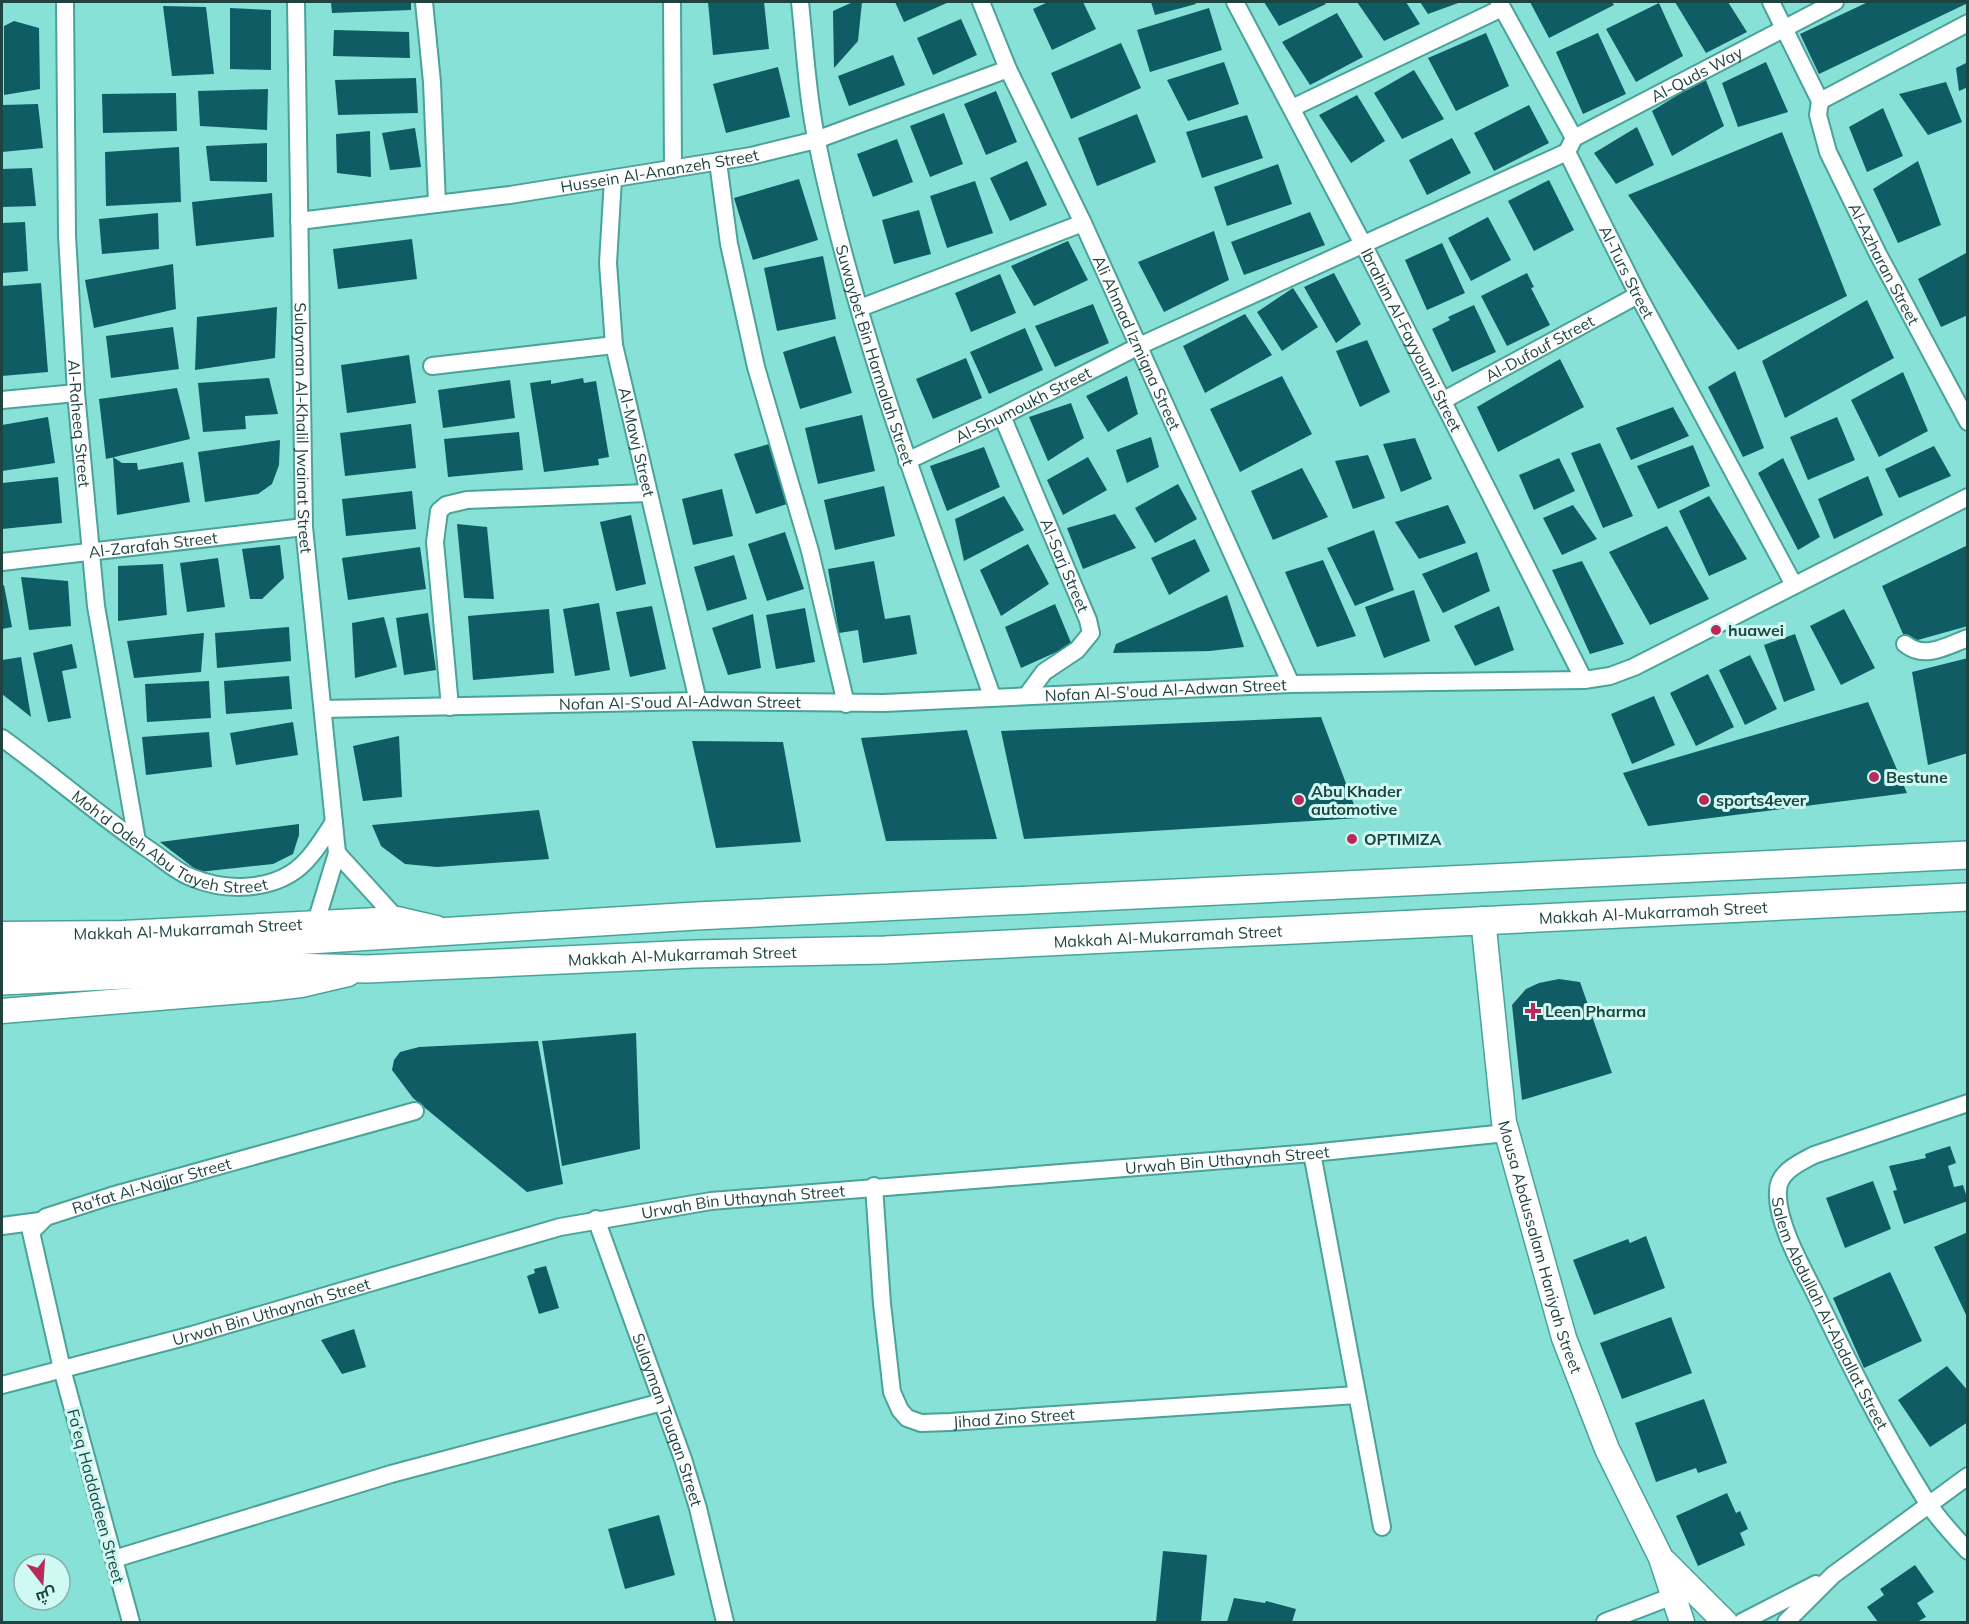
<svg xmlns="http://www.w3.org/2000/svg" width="1969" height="1624" font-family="Mulish,Cairo,sans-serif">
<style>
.building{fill:#0f5c64}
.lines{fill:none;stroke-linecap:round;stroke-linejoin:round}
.street-casing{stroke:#4aa399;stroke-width:20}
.secondary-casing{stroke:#4aa399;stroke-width:27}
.primary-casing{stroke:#4aa399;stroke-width:30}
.street{stroke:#fff;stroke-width:16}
.secondary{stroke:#fff;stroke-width:24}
.primary{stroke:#fff;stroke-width:27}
.poi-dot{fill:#b82a5a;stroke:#cff9f3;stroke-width:2}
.labels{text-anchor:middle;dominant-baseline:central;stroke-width:6;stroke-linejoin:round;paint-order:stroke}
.street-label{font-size:16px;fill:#1f4440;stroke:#cff9f3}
.poi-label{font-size:16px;font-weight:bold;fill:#1f4440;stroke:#cff9f3;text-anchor:start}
</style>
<rect width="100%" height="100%" fill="#88e1d6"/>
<path class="building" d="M 331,2 L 411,2 L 411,10 L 332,13 Z
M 708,2 L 764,2 L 769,49 L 713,55 Z
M 853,2 L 862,2 L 858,41 L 834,68 L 833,11 Z
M 895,2 L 949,2 L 904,22 Z
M 1048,2 L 1083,2 L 1096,29 L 1052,50 L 1033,9 Z
M 1151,2 L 1195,2 L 1196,4 L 1155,15 Z
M 1264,2 L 1324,2 L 1326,4 L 1279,26 Z
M 1357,2 L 1406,2 L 1420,24 L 1384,41 Z
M 1420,2 L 1461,2 L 1428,14 Z
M 1530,2 L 1612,2 L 1614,5 L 1549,38 Z
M 1675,2 L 1728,2 L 1747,32 L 1706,53 Z
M 1868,2 L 1968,2 L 1968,3 L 1819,74 L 1800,34 Z
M 1659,3 L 1683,56 L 1636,82 L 1606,29 Z
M 163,6 L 206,7 L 214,74 L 172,76 Z
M 230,8 L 271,10 L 271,70 L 230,69 Z
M 1209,8 L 1222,50 L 1150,72 L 1137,30 Z
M 1337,13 L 1363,57 L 1310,85 L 1282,42 Z
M 961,19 L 977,55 L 933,75 L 917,38 Z
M 14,21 L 39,28 L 40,89 L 4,95 L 4,26 Z
M 334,30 L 409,32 L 410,58 L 333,56 Z
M 1486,33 L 1509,86 L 1456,111 L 1428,58 Z
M 1598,33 L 1626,94 L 1583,114 L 1556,52 Z
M 1121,43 L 1141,88 L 1071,119 L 1051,73 Z
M 893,55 L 905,85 L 849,106 L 838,76 Z
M 1224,62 L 1239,104 L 1188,121 L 1167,80 Z
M 1766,62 L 1788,112 L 1738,127 L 1722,83 Z
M 1968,62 L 1968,87 L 1959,91 L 1956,68 Z
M 778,67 L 790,117 L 726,133 L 713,84 Z
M 1414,70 L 1444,119 L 1402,139 L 1374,93 Z
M 416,78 L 418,113 L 338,115 L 335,80 Z
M 1705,78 L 1724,126 L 1672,156 L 1652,111 Z
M 1946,82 L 1962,122 L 1928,135 L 1899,94 Z
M 268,89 L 267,130 L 200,126 L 198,91 Z
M 996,91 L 1017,142 L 986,155 L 964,104 Z
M 176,93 L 177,131 L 103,133 L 102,94 Z
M 1357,95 L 1385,141 L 1351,163 L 1319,115 Z
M 38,104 L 43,148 L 2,152 L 2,105 Z
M 1529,105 L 1549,143 L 1494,171 L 1474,133 Z
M 1883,108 L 1903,156 L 1867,172 L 1849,127 Z
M 944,113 L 963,164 L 930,177 L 910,126 Z
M 1137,114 L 1156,162 L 1097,186 L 1078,138 Z
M 1247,115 L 1263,158 L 1202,178 L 1186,132 Z
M 1637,127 L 1654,165 L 1616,184 L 1594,153 Z
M 415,128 L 421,167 L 390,170 L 382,133 Z
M 370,131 L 371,177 L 337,173 L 336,134 Z
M 1782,132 L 1847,296 L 1738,350 L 1628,195 Z
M 1452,138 L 1471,173 L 1427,195 L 1409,160 Z
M 897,139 L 913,182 L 873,197 L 857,154 Z
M 267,143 L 267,182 L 210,181 L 206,146 Z
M 179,147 L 181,202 L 106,206 L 105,152 Z
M 1027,161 L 1047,205 L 1010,221 L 990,178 Z
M 1918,161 L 1941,225 L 1898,243 L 1873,189 Z
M 1278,164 L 1292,204 L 1227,226 L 1214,187 Z
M 32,168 L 36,206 L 2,207 L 2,169 Z
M 799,179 L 818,240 L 753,260 L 734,198 Z
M 1549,180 L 1574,230 L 1534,251 L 1508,201 Z
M 975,181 L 993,233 L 947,248 L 930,196 Z
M 272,193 L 274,237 L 196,246 L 192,202 Z
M 919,210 L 931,254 L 894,264 L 882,220 Z
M 1310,212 L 1325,245 L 1244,275 L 1231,242 Z
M 158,213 L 159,249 L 102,254 L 99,219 Z
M 1488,217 L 1511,260 L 1471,281 L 1448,238 Z
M 25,222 L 28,271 L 2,273 L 2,223 Z
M 1214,231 L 1229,280 L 1164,312 L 1138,262 Z
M 412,239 L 417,279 L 338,289 L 333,249 Z
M 1068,241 L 1088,280 L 1034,306 L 1011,266 Z
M 1442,243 L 1465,293 L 1427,310 L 1405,260 Z
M 1968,252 L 1968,315 L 1941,327 L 1918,279 Z
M 823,256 L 836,319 L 777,331 L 764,268 Z
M 173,264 L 176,309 L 94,328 L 85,280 Z
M 1334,273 L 1361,324 L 1336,343 L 1304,287 Z
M 1527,273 L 1534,287 L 1531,288 L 1550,325 L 1507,346 L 1481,296 Z
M 1000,274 L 1016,313 L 971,332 L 955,293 Z
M 41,283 L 48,372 L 2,376 L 2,286 Z
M 1293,288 L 1318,327 L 1282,351 L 1257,312 Z
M 1867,300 L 1894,358 L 1785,418 L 1762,361 Z
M 1093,304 L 1109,343 L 1055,367 L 1035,326 Z
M 1474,305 L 1496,352 L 1452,372 L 1432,329 L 1450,320 L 1448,317 Z
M 277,307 L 275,358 L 195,370 L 197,317 Z
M 1245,314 L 1272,355 L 1205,393 L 1183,346 Z
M 173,327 L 179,369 L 111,378 L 106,336 Z
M 1025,328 L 1043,370 L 989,394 L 970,352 Z
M 835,336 L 852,393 L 800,409 L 783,352 Z
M 1367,340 L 1390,392 L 1360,407 L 1336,351 Z
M 409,355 L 416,403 L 347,413 L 341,365 Z
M 966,358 L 982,398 L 933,419 L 916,379 Z
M 1560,359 L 1584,407 L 1498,452 L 1477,407 Z
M 1735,371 L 1764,448 L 1743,457 L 1708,387 Z
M 1903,372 L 1928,431 L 1879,457 L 1851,400 Z
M 1127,376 L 1138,414 L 1108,432 L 1086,396 Z
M 1282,376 L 1312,434 L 1240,472 L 1210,409 Z
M 269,378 L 278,414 L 245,416 L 246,429 L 203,432 L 198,383 Z
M 583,378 L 584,383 L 596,381 L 609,457 L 598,459 L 599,465 L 544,472 L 530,383 L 551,380 L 551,384 Z
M 510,380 L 515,418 L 443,428 L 438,390 Z
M 177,388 L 190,439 L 106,459 L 99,399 Z
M 1071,403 L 1084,438 L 1048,461 L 1029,417 Z
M 1673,407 L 1689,436 L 1631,460 L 1616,428 Z
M 862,415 L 875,471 L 818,484 L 805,428 Z
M 48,417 L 55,463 L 2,471 L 2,425 Z
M 1837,417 L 1855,460 L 1808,480 L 1790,437 Z
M 411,424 L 416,468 L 345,476 L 340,433 Z
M 519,432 L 523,470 L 448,477 L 444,439 Z
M 1151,437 L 1159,467 L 1127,483 L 1116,450 Z
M 1415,438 L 1432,479 L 1401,492 L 1383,444 Z
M 280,440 L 279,465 L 272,484 L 258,494 L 205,502 L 198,452 Z
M 1600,443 L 1633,516 L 1603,528 L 1571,453 Z
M 769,444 L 787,504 L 756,514 L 734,454 Z
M 1693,445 L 1710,486 L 1658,509 L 1637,466 Z
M 1934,446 L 1951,476 L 1899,498 L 1885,469 Z
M 984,447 L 1000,487 L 947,511 L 930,466 Z
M 1368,455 L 1385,498 L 1353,509 L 1335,461 Z
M 113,457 L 122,463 L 137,463 L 138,470 L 183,462 L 190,502 L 117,515 Z
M 1088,457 L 1107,490 L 1063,515 L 1047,480 Z
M 1559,458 L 1575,491 L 1534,510 L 1519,475 Z
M 1783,458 L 1820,537 L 1798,550 L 1758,473 Z
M 1302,468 L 1328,517 L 1273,540 L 1251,491 Z
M 1868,476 L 1883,515 L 1834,539 L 1818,499 Z
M 58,477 L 62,523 L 2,529 L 2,483 Z
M 1178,484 L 1197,519 L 1155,543 L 1135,508 Z
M 884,486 L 895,536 L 835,550 L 824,500 Z
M 722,489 L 733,536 L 693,545 L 682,499 Z
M 412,491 L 416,529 L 346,536 L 342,499 Z
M 1004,496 L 1024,530 L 964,561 L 955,519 Z
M 1709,496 L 1747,559 L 1709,576 L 1679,511 Z
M 1448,505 L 1466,543 L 1419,559 L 1395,522 Z
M 1573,505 L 1597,539 L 1562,555 L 1543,518 Z
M 1115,514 L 1136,548 L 1083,569 L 1067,528 Z
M 631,515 L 646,584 L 616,591 L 600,522 Z
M 457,524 L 487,527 L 494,599 L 464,598 Z
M 1667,526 L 1709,599 L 1650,625 L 1609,552 Z
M 1374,530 L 1394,590 L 1355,606 L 1327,548 Z
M 785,532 L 804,589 L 767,601 L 748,544 Z
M 1195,539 L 1210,571 L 1169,595 L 1151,558 Z
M 1028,544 L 1049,584 L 1001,616 L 980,570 Z
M 280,545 L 284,578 L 262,599 L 250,599 L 242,549 Z
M 1968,545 L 1968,626 L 1907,643 L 1882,586 Z
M 420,547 L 426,589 L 348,600 L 342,558 Z
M 1477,552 L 1490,591 L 1443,613 L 1422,574 Z
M 734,555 L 747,599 L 707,611 L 694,567 Z
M 218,558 L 225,607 L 187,612 L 180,563 Z
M 1323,560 L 1356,636 L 1317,647 L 1285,572 Z
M 874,561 L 885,619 L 910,615 L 917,654 L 863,663 L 858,630 L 839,633 L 828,569 Z
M 1582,561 L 1624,644 L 1590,654 L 1552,570 Z
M 163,564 L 167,615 L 118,621 L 118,566 Z
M 21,577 L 68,581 L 71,626 L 29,630 Z
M 4,585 L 12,627 L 2,629 L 2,586 Z
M 1414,590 L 1430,641 L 1384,658 L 1365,607 Z
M 1227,595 L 1244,647 L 1210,651 L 1113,653 L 1116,644 Z
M 599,603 L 610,670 L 575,676 L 563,609 Z
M 1055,604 L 1072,645 L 1021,668 L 1005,627 Z
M 652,606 L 666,669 L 630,677 L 616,612 Z
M 1499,606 L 1514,650 L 1475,666 L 1454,626 Z
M 805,608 L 815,662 L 776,669 L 766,615 Z
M 549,609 L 554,673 L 473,680 L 468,616 Z
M 1844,609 L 1875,668 L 1841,685 L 1810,626 Z
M 428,613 L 436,670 L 404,675 L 396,618 Z
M 753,614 L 761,668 L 728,675 L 712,628 Z
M 384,617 L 397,667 L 355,678 L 352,623 Z
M 289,627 L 291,661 L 217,668 L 215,633 Z
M 204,633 L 201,672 L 134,678 L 127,641 Z
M 1795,634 L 1815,690 L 1784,702 L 1764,645 Z
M 72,644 L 77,668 L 62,671 L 71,718 L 48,722 L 33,653 Z
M 1750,655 L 1777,709 L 1745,725 L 1719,670 Z
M 21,657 L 31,717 L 2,694 L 2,660 Z
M 1968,658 L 1968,753 L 1928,765 L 1912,672 Z
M 1708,674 L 1734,727 L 1696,746 L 1670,693 Z
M 289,676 L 292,709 L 226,714 L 224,681 Z
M 209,681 L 211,718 L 147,722 L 145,684 Z
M 1654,696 L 1675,745 L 1632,764 L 1611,714 Z
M 1868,702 L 1907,793 L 1648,826 L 1623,773 Z
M 1321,717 L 1359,818 L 1024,839 L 1001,731 Z
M 293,722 L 298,755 L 236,765 L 230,733 Z
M 967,730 L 997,839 L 886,841 L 861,738 Z
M 209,732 L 212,767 L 146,775 L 142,737 Z
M 399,736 L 402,797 L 363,801 L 353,746 Z
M 692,741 L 783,742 L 801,842 L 716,848 Z
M 539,810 L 549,859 L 437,867 L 405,864 L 381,846 L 372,825 Z
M 299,824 L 299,835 L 293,854 L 273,864 L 199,872 L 160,842 Z
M 1559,979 L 1580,982 L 1612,1073 L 1522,1100 L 1512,1005 L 1526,989 L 1539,983 Z
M 636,1033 L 640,1149 L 562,1166 L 542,1041 Z
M 538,1041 L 563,1184 L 527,1192 L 413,1098 L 392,1070 L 394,1060 L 400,1052 L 419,1047 Z
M 1950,1146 L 1956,1163 L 1948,1166 L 1954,1187 L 1963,1185 L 1968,1201 L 1904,1224 L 1893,1191 L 1897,1190 L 1889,1166 L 1926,1158 L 1925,1154 Z
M 1873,1181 L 1891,1229 L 1845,1248 L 1826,1198 Z
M 1968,1232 L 1968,1319 L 1934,1247 Z
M 1646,1236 L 1665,1288 L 1594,1315 L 1573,1260 L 1628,1239 L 1630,1243 Z
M 546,1266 L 559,1308 L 539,1314 L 527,1276 L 535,1273 L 534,1269 Z
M 1890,1272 L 1922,1341 L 1864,1368 L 1833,1298 Z
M 1671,1317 L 1692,1373 L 1622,1399 L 1600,1343 Z
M 354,1329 L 366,1367 L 342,1374 L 321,1340 Z
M 1947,1366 L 1968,1391 L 1968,1422 L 1930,1447 L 1898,1400 Z
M 1704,1399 L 1727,1463 L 1698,1473 L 1696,1468 L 1656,1482 L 1635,1423 Z
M 1727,1493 L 1736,1513 L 1740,1511 L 1748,1529 L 1740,1533 L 1745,1545 L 1698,1566 L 1676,1516 Z
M 659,1515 L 675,1575 L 625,1589 L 608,1529 Z
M 1163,1551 L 1207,1555 L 1201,1622 L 1156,1622 Z
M 1915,1565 L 1934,1592 L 1917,1603 L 1926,1617 L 1917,1622 L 1878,1622 L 1867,1607 L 1884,1595 L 1880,1589 Z
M 1234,1598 L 1265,1603 L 1266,1601 L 1296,1609 L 1292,1622 L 1227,1622 Z"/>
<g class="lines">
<defs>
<g id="street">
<path id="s1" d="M 65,2 L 67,235 L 76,393 L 96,606 L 137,841"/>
<path id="s2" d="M 296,2 L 304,527 L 337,853 L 316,922"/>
<path d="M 424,2 L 432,82 L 437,204"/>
<path d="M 672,2 L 673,169"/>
<path id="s3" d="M 800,2 C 805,48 807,96 817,142 C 856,332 927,514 992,696"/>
<path id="s4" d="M 981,2 L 1008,69 L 1083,223 L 1291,684"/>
<path id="s5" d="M 1235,2 L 1364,246 L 1584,680"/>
<path d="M 1499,2 L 1574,138"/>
<path id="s6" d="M 1771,2 L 1820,101 L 1818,115 L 1828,152 L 1878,254 L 1968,422"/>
<path d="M 1820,101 L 1968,23"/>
<path d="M 1292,108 L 1502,8"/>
<path id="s7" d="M 1567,152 L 1638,295 L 1794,585"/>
<path id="s8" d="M 1567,152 L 1574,138 L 1835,2"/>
<path d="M 718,162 L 729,244 L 756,367 L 810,551 L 846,704"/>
<path id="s9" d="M 613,179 L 608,263 L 614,345 L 698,701"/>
<path id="s10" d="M 299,221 L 510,195 L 751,156 L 816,140 L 1008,69"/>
<path d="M 860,308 L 1083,223"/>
<path d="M 432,366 L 614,345"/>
<path d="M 2,400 L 76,393"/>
<path id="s11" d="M 1442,401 L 1638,295"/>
<path id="s12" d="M 1002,416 L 1088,620 L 1091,633 L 1077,650 L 1044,672 L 1027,695"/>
<path id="s13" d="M 907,461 L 1002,416 L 1139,346 L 1567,152"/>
<path id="s14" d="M 2,562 L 304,527"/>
<path d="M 1905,644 C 1925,660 1946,646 1968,638"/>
<path d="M 450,707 L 435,542 L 439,511 L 446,505 L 467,500 L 647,493"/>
<path id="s15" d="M 323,709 L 698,701 L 884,703 L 1291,684 L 1584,680 L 1610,676 L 1634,667 L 1968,497"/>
<path id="s16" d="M 2,738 C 52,774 99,816 151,851 C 164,860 178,873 193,878 C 222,890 262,891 290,874 C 309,863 322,840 334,822"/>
<path d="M 337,853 L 397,919"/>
<path id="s17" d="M 1968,1103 L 1814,1155 C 1799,1163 1778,1172 1778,1191 C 1776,1220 1800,1264 1813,1289 C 1848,1361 1884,1434 1927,1502 C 1939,1520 1953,1535 1968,1551"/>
<path d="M 1312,1153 L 1382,1527"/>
<path id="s18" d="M 874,1186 L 882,1304 L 892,1392 L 900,1410 L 907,1418 L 921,1423 L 950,1422 L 1357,1395"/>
<path id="s19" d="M 596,1219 L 683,1459 L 698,1508 L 725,1622"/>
<path d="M 2,1226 L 40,1221"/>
<path id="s20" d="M 2,1385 L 192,1335 L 560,1227 L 711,1201 L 1312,1153 L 1506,1133"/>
<path d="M 114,1559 L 391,1474 L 662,1402"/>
<path id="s21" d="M 131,1622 L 62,1369 L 31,1232 L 46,1217 L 111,1196 L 415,1111"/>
<path d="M 1605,1622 L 1673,1596"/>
<path d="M 1742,1622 L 1816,1584"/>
<path d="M 1786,1622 L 1833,1575 L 1968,1476"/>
</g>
<g id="secondary">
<path id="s22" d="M 1483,919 L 1504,1122 L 1564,1338 L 1607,1449 L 1661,1558 L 1682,1622"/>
<path id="s23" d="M 2,934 L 123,933 L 397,919 L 436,928"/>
<path d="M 2,1011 L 267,989 L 301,985 L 348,974"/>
<path d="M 1665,1562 L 1725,1622"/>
</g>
<g id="primary">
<path d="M 2,959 L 696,916 L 1968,855"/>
<path id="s24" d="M 2,981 L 289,967 L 367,969 L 694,954 L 885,950 L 1968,897"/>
</g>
</defs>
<use href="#street" class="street-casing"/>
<use href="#secondary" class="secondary-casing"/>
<use href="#primary" class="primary-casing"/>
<use href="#street" class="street"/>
<use href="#secondary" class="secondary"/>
<use href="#primary" class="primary"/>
</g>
<g class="poi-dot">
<circle cx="1716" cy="630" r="6"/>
<circle cx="1874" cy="777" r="6"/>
<circle cx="1299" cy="800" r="6"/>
<circle cx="1704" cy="800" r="6"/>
<circle cx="1352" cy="839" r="6"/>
<path d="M1530 1002h6v6h6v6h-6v6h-6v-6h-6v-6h6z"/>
</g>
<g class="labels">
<g class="street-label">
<text stroke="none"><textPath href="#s8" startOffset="154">Al-Quds Way</textPath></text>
<text stroke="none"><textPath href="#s10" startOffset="364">Hussein Al-Ananzeh Street</textPath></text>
<text stroke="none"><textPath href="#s6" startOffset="288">Al-Azharan Street</textPath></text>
<text stroke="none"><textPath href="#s7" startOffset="134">Al-Turs Street</textPath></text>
<text stroke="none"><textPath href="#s5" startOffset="381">Ibrahim Al-Fayyoumi Street</textPath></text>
<text stroke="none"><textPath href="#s4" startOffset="375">Ali Ahmad Izmiqna Street</textPath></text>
<text stroke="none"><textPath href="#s11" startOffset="111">Al-Dufouf Street</textPath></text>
<text stroke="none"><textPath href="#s3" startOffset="362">Suwaybet Bin Harmalah Street</textPath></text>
<text stroke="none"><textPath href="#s13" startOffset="129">Al-Shumoukh Street</textPath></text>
<text stroke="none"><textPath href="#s1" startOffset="422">Al-Raheeq Street</textPath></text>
<text stroke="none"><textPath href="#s2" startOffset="426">Sulayman Al-Khalil Jwainat Street</textPath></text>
<text stroke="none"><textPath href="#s9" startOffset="266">Al-Mawj Street</textPath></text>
<text stroke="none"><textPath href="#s14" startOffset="152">Al-Zarafah Street</textPath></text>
<text stroke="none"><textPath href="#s12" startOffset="162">Al-Sarj Street</textPath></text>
<text stroke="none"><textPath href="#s15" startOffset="843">Nofan Al-S'oud Al-Adwan Street</textPath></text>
<text stroke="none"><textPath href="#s15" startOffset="357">Nofan Al-S'oud Al-Adwan Street</textPath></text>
<text stroke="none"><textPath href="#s16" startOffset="202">Moh'd Odeh Abu Tayeh Street</textPath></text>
<text stroke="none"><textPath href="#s24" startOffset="1653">Makkah Al-Mukarramah Street</textPath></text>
<text stroke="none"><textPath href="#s23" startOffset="186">Makkah Al-Mukarramah Street</textPath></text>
<text stroke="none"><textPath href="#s24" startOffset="1167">Makkah Al-Mukarramah Street</textPath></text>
<text stroke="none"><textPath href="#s24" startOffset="681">Makkah Al-Mukarramah Street</textPath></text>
<text stroke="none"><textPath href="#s20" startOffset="1251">Urwah Bin Uthaynah Street</textPath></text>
<text stroke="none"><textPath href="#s21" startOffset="534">Ra'fat Al-Najjar Street</textPath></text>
<text stroke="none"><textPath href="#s20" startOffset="765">Urwah Bin Uthaynah Street</textPath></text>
<text stroke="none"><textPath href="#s22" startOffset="334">Mousa Abdussalam Haniyah Street</textPath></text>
<text stroke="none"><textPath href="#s20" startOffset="279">Urwah Bin Uthaynah Street</textPath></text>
<text stroke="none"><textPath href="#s17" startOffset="350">Salem Abdullah Al-Abdallat Street</textPath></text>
<text stroke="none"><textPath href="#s18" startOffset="345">Jihad Zino Street</textPath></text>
<text stroke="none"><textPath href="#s19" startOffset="213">Sulayman Touqan Street</textPath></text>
<text transform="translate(96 1496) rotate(75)">Fa'eq Haddadeen Street</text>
</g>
<g class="poi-label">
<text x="1728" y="630">huawei</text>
<text x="1886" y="777">Bestune</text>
<text x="1311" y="791">Abu Khader<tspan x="1311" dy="18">automotive</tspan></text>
<text x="1716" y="800">sports4ever</text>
<text x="1364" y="839">OPTIMIZA</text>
<text x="1545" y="1011">Leen Pharma</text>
</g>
</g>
<rect width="1969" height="1624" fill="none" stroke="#1f4440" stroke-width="6"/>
<g transform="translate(42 1582) rotate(163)"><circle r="28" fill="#cff9f3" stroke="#89b1ab" stroke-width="1.5"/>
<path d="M0-4.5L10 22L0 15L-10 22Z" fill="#b82a5a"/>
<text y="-9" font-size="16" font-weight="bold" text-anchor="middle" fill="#1f4440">ش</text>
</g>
</svg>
